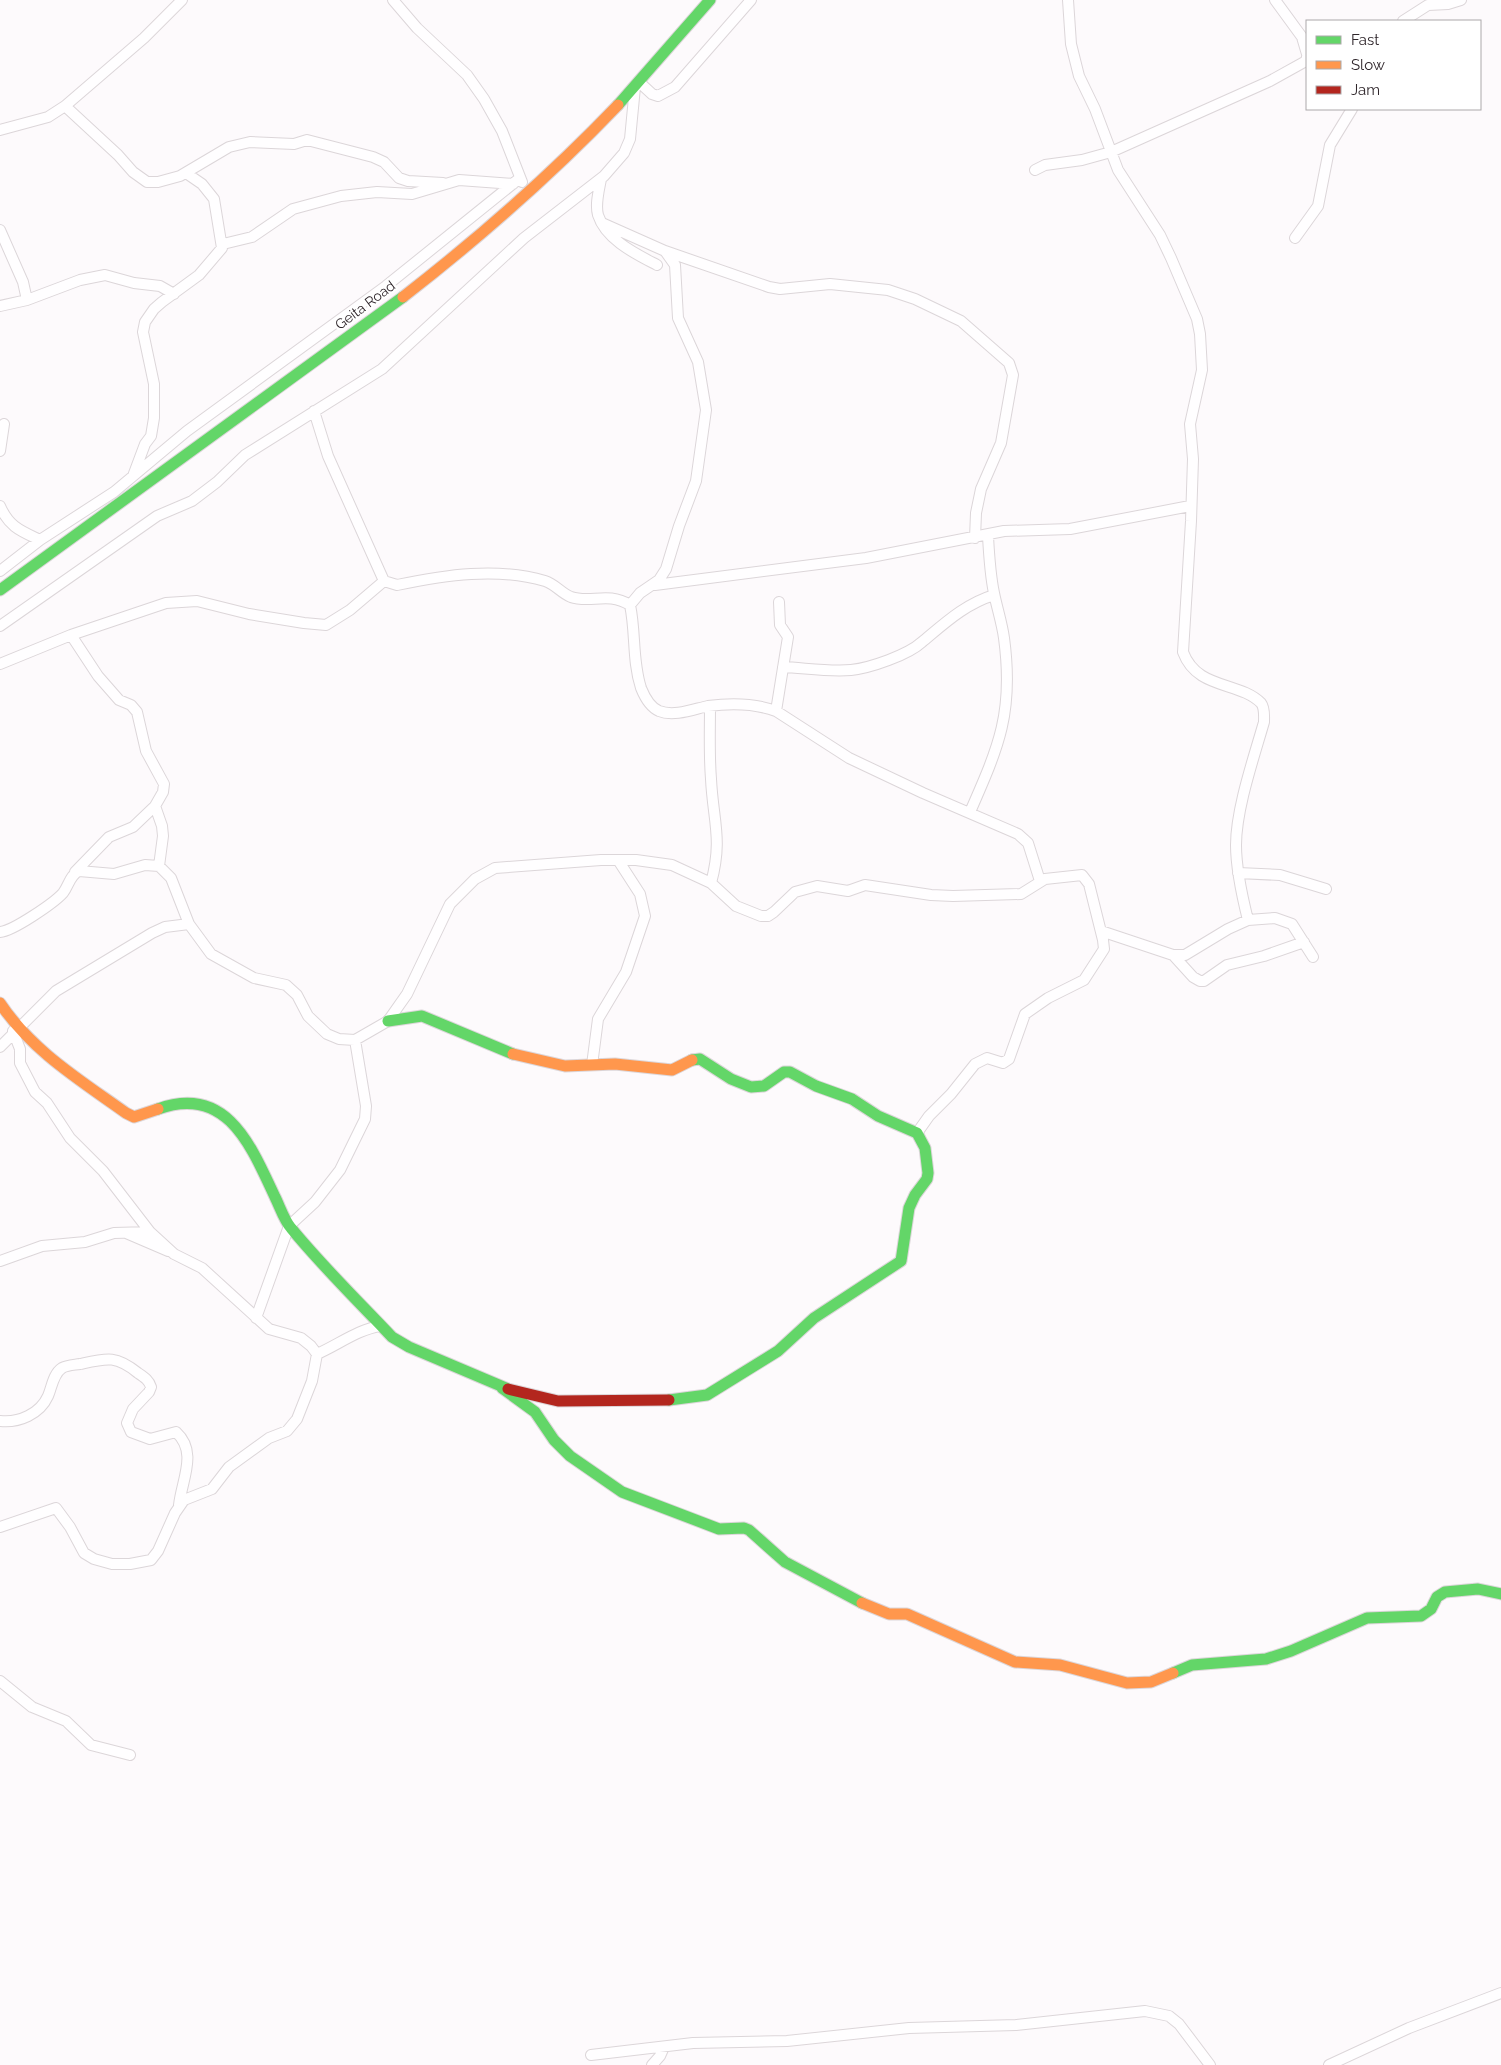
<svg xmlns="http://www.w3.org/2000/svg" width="1501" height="2065" font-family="Raleway,sans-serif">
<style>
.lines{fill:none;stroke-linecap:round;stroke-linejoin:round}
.street-casing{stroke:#dcd6d9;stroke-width:12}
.fast-casing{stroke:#dcd6d9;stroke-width:13}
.slow-casing{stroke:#dcd6d9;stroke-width:13}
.jam-casing{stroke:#dcd6d9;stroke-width:13}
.street{stroke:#fffeff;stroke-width:10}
.fast{stroke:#63d668;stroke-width:11}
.slow{stroke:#ff974d;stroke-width:11}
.jam{stroke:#b3261e;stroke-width:11}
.labels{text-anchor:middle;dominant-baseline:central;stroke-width:4.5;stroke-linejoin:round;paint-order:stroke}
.street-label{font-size:14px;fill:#2f262b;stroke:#fff}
</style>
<rect width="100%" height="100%" fill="#fdfafc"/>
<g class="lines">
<defs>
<path id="street" d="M 393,0 L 417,28 L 467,75 L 484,99 L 502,131 L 522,182
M 1068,0 L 1071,44 L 1079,76 L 1095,109 L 1118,170 L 1160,235 L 1171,258 L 1197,319 L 1200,334 L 1202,370 L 1190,424 L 1193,459 L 1191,521 L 1183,652 C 1197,690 1239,681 1261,703 C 1265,708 1264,716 1264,722 C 1254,757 1236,809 1236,845 C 1236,870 1242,896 1248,920
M 1275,0 L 1302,37 L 1307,54
M 1403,21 L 1428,5 L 1448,4 L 1461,0
M 639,82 L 652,94 L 658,96 L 675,87 L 751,0
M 65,106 L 118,155 L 133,172 L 147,182 L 158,182 L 180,176 L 229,147 L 250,142 L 294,144 L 307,140 L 373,157 L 384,162 L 399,178 L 408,181 L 443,183
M 0,130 L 48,117 L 65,106 L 144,38 L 182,0
M 1035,170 L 1045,165 L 1082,160 L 1111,152 L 1270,81 L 1306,61 L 1307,57
M 601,179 C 599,190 595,204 598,215 C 606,240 636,254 657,265
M 602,223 L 665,251 L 675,265 L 678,318 L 698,362 L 706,410 L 696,481 L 679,526 L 666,569 L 659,580 L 640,593 L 630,605
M 0,230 L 23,282 L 27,300
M 1295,238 L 1318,206 L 1330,145 L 1352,109
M 223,244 L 252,237 L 293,209 L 341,196 L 377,192 L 412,194 L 459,180 L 513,184
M 665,251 L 769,287 L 780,289 L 830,284 L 888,290 L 915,299 L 961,321 L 1009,363 L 1013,375 L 1001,443 L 981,489 L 976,513 L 975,538
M 0,306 L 27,300 L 80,280 L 105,275 L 134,283 L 160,286 L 174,294
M 314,411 L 328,456 L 384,581 L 397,585 C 445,575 497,567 545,581 C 555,584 561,593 571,597 C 591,604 607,591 630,605 C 636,633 632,660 641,688 C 645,698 650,707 659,711 C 674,717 694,709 708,706 C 731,703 754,703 776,711 L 849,758 L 923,793 L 1018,834 L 1028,843 L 1040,881
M 0,451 L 4,424
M 133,476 L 145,444 L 151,436 L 154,418 L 154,384 L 143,332 L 145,322 L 154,309 L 162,302 L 199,275 L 222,248 L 214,199 L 202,184 L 186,173
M 0,506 C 9,527 21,531 40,540
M 0,571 L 40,540 L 114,492 L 187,431 L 386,286 L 520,178
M 655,585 L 866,558 L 1004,531 L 1070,529 L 1190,506
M 0,626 L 157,516 L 192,501 L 217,482 L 245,455 L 382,369 L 524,238 L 604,176 L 624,153 L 630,139 L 635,87
M 71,635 L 98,676 L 119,700 L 131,705 L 137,712 L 146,751 L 164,784 L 163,792 L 155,806 L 162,826 L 163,836 L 159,866
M 0,664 L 71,635 L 166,603 L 197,601 L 249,614 L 304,623 L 326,625 L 350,610 L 384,581
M 783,667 C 805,668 829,672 851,670 C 870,668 908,655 922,642 C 945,623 965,604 994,595
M 710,706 C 710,730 709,755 711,779 C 713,821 723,839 711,883
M 776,711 L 788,637 L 780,625 L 779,602
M 970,812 C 999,746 1014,712 1004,638 C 1002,623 997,608 994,593 C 990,574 989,555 988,536
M 75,872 L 109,837 L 133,827 L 155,806
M 1238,873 L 1280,875 L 1326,889
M 1101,931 L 1173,955 L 1185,955 L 1228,929 L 1248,920 L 1275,918 L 1292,924 L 1313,957
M 0,932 C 13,931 54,903 63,893 C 69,885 70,875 79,871 L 114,874 L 145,865 L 159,866 L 171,878 L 189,924 L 211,954 L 254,978 L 286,985 L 297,995 L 308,1016 L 327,1034 L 339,1039 L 355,1040 L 388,1021 L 407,994 L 450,904 L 475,879 L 495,868 L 601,860 L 636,860 L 672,865 L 711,883 L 736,906 L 761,916 L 768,916 L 774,912 L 795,892 L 817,886 L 848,891 L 865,885 L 931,895 L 953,896 L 1021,894 L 1045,879 L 1082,875 L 1089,884 L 1103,940 L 1104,949 L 1084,980 L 1048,998 L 1025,1014 L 1009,1059 L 1003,1063 L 987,1058 L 975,1064 L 951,1094 L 929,1116 L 917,1133
M 1173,955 L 1193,977 L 1200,981 L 1204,981 L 1227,965 L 1264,956 L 1304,942
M 0,1047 L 56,991 L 152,933 L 165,927 L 189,924
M 592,1065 L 598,1019 L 626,972 L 645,916 L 640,894 L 618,860
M 126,1233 L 168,1251
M 0,1261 L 42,1246 L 85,1242 L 114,1233 L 150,1232
M 256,1318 L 289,1226 L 315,1202 L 340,1170 L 365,1119 L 366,1106 L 355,1040
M 317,1354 C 338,1345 358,1329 381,1326
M 0,1421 C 19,1423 40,1414 48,1396 C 52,1387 53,1374 62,1368 C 67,1365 74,1365 80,1364 C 107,1358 116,1355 138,1373 C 144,1377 149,1380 151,1387 L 149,1392 L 133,1409 L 127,1423 L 131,1432 L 150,1439 L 176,1432 C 198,1452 182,1479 179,1505
M 0,1527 L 56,1508 L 70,1527 L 84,1553 L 94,1559 L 112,1564 L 130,1564 L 151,1560 L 158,1551 L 175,1513 L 184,1500 L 212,1489 L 229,1467 L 269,1438 L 287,1431 L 297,1419 L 312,1381 L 317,1354 L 311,1346 L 301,1338 L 269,1329 L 202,1268 L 174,1254 L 150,1232 L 103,1171 L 70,1138 L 47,1103 L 35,1092 L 20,1063 L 20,1049 L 13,1031
M 0,1681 L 32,1707 L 66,1721 L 91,1745 L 130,1755
M 591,2055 L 693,2043 L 787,2041 L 909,2028 L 1016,2025 L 1145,2011 L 1169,2016 L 1179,2024 L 1210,2065
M 652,2065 L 660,2056 L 664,2047
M 1329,2065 L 1409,2028 L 1501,1993"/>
<path id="fast" d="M 618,105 L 710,0
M 0,590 L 403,297
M 388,1021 L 422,1016 L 513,1054
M 158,1109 C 227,1084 251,1146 275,1197 C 280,1207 284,1220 291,1228 C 322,1266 358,1301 392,1337 L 409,1347 L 508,1389
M 502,1388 L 535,1412 L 554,1440 L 570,1456 L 622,1492 L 719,1529 L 744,1528 L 749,1530 L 785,1562 L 862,1603
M 669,1400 L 707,1395 L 778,1351 L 814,1318 L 901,1261 L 909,1208 L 915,1195 L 927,1179 L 928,1173 L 925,1148 L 917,1133 L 878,1116 L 852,1099 L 816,1086 L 790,1072 L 784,1072 L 764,1086 L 751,1087 L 731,1079 L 700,1059 L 692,1060
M 1173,1673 L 1192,1665 L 1266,1659 L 1291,1651 L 1367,1618 L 1421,1616 L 1431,1609 L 1437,1597 L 1445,1592 L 1478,1589 L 1501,1594"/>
<path id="slow" d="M 403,297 C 479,238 551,175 618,105
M 0,1003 C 32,1051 80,1080 126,1113 L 134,1117 L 158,1109
M 513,1054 L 565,1066 L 615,1064 L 672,1070 L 692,1060
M 862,1603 L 889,1614 L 907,1614 L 1015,1662 L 1060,1665 L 1127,1683 L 1151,1682 L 1173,1673"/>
<path id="jam" d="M 508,1389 L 558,1401 L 669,1400"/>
</defs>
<use href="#street" class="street-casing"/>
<use href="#fast" class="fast-casing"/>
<use href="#slow" class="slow-casing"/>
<use href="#jam" class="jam-casing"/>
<use href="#street" class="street"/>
<use href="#fast" class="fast"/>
<use href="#slow" class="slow"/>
<use href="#jam" class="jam"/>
</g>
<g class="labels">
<g class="street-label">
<text transform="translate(365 305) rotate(-37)">Geita Road</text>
</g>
</g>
<rect x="1306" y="20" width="175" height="90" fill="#ffffff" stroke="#aca8aa"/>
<rect x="1316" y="36" width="25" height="8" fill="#63d668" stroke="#aca8aa"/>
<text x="1351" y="45" font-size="15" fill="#2f262b">Fast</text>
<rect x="1316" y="61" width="25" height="8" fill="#ff974d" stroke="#aca8aa"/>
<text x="1351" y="70" font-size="15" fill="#2f262b">Slow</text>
<rect x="1316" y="86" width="25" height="8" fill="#b3261e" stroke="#aca8aa"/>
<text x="1351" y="95" font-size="15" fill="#2f262b">Jam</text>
</svg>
